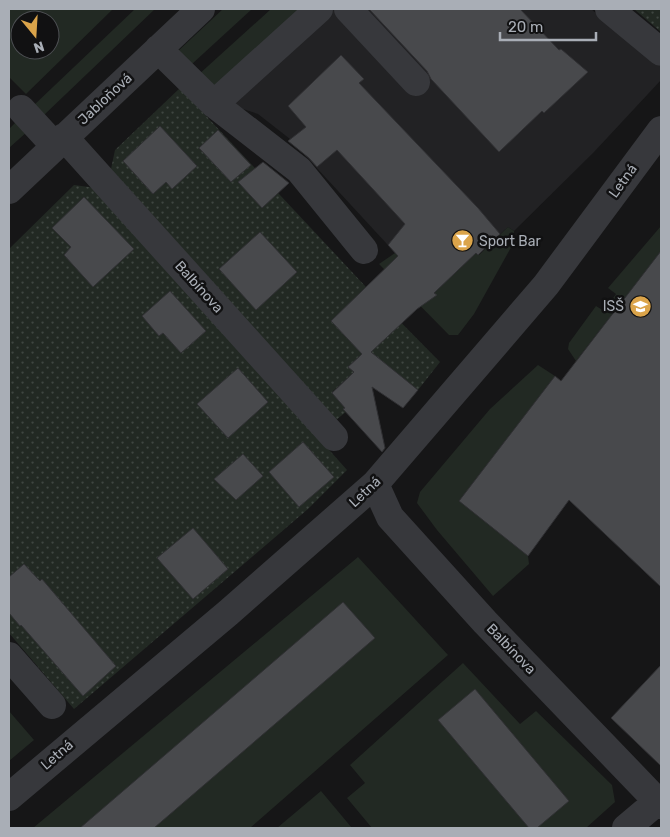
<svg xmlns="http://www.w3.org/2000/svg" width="670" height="837" font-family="Rubik,sans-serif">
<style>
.built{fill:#222224}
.grass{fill:#222923;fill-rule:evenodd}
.garden{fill:url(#garden-dots)}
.building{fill:#48494c;stroke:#303033}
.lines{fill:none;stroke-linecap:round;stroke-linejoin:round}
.minor{stroke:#37383c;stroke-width:28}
.labels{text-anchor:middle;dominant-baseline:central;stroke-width:5;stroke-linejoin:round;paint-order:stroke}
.street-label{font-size:14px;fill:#a9aeb6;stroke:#111112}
.poi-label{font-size:14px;fill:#a9aeb6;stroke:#111112;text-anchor:start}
</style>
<defs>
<pattern id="garden-dots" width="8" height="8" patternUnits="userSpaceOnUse" patternTransform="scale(1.25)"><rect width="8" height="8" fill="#222923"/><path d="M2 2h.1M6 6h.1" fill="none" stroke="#3f4641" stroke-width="1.8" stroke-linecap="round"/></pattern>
</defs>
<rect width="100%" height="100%" fill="#161617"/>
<path class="built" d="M 331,9 L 591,9 L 661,67 L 661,80 L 594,152 L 514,231 L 508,227 L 478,255 L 476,253 L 435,293 L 437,295 L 435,296 L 290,139 L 258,114 L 228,104 Z"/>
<path class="grass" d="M 9,9 L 113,9 L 26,94 L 9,77 ZM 20,20 L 50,20 L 50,50 L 20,50 Z
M 135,9 L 155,9 L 44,115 L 33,106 Z
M 223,9 L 252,9 L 192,64 L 177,52 Z
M 271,9 L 303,9 L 220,88 L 197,76 Z
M 19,119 L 28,131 L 9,148 L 9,129 Z
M 661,226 L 661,251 L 576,361 L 568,349 L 569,343 L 596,306 L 604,311 L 616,294 L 608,288 Z
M 508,227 L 514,231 L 514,242 L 474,314 L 458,335 L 449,335 L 379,264 L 395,253 L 435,296 L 436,295 L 434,293 L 476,253 L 479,255 Z
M 538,365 L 555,376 L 459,501 L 528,556 L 529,564 L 493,596 L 437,530 L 417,503 L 420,492 L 490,409 Z
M 358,557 L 448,655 L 250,828 L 33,828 Z
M 463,663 L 520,724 L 536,711 L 612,785 L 615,802 L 586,828 L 372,828 L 347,798 L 365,783 L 350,765 Z
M 9,711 L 34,740 L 9,761 Z
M 321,791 L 352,828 L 277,828 Z"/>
<path class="garden" d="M 634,9 L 661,9 L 661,32 Z
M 180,88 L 366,287 L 440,362 L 418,390 L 367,349 L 348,367 L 354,372 L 332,392 L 347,411 L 336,420 L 111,169 L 115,150 Z
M 74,185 L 96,188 L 347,470 L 308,509 L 74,709 L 9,633 L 9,249 Z"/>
<path class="building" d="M 369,9 L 520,9 L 559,50 L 561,49 L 588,72 L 544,113 L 542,111 L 499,152 L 431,79 L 427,71 Z
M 341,55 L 364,79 L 359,83 L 478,208 L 500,234 L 478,255 L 476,253 L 434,293 L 437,295 L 417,309 L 371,352 L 418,390 L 403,408 L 372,387 L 385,448 L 382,452 L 343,409 L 345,408 L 332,393 L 354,372 L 348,367 L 362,354 L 331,321 L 398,256 L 388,245 L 405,224 L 337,150 L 317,167 L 309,158 L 288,141 L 306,127 L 288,106 Z
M 160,126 L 197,166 L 172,189 L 166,182 L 153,194 L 123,161 Z
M 218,130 L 251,165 L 231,182 L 199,148 Z
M 263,162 L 289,183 L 262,208 L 238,182 Z
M 84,197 L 134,249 L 93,287 L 64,255 L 71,247 L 52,228 Z
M 260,232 L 297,272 L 256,310 L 219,269 Z
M 661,251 L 661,587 L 569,500 L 528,556 L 459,501 L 555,376 L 561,381 Z
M 170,291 L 206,331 L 181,353 L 163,333 L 159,336 L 142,316 Z
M 238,368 L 268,402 L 228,438 L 197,404 Z
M 303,442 L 334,477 L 299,507 L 269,472 Z
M 243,454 L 263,476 L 236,500 L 214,479 Z
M 193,528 L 228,569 L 193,599 L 157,558 Z
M 24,564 L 40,581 L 42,579 L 116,666 L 83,696 L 21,625 L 20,626 L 9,613 L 9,577 Z
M 343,602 L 375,638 L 303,700 L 154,828 L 80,828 Z
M 661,665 L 661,766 L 611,718 Z
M 475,689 L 569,801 L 537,828 L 529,828 L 438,720 Z"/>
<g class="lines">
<path class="minor" d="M 348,9 L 416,82
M 609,9 L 661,52
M 158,49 L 214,104 L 299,170 L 364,250
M 214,104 L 319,9
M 21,109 L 55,146
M 64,137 L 334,437
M 9,190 L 201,9
M 375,484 L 390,517 L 485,622 L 661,805
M 9,656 L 52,705
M 9,797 L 228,613 L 375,484 L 546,285 L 661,130
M 626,828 L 658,801"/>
</g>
<defs>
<symbol id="bar-disc" viewBox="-11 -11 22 22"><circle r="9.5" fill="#dba44a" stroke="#111112"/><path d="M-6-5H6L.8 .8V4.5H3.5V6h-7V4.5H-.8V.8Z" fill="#fff"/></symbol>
<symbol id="school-disc" viewBox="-11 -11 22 22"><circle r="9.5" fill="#dba44a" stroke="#111112"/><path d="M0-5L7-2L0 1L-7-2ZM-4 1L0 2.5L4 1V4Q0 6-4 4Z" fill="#fff"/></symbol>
</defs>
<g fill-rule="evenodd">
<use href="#bar-disc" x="450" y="228" width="25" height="25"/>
<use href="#school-disc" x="628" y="294" width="25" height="25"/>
</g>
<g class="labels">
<g class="street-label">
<text transform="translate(105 99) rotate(-43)">Jabloňová</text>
<text transform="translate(623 181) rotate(-54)">Letná</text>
<text transform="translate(199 287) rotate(48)">Balbínova</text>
<text transform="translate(365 492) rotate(-43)">Letná</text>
<text transform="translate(511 649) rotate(46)">Balbínova</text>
<text transform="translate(57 755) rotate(-41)">Letná</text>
</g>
<g class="poi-label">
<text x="479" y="241">Sport Bar</text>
<text x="624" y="306" text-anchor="end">ISŠ</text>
</g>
</g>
<rect width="670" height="837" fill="none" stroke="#a9aeb6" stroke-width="20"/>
<g transform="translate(35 35) rotate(162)"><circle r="24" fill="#111112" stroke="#4e5054"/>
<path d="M0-4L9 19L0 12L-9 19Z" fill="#dba44a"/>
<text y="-8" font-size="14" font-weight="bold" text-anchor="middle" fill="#a9aeb6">N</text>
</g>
<path d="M500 32v8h96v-8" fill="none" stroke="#a9aeb6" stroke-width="2.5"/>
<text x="508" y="32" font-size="15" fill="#a9aeb6" stroke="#111112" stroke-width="4" paint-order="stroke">20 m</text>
</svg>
